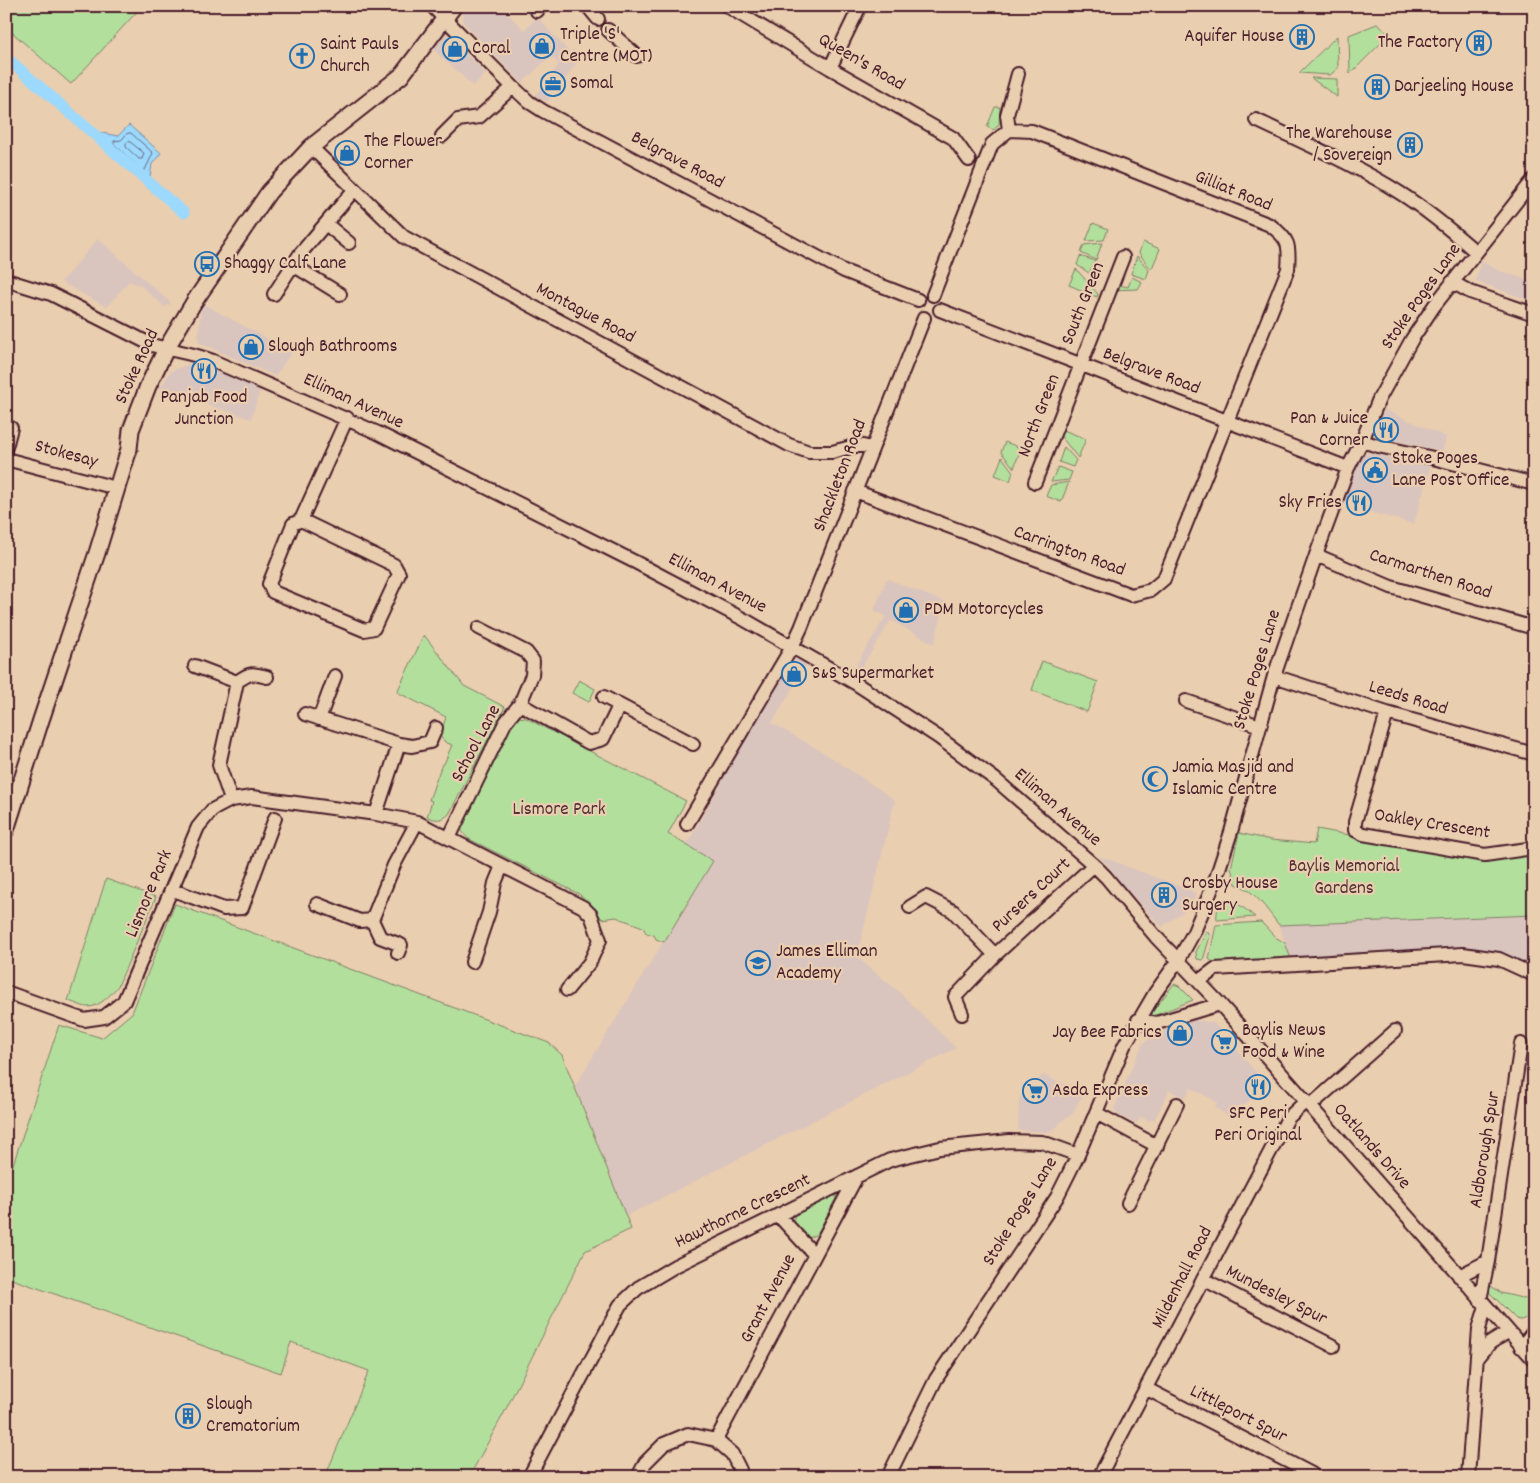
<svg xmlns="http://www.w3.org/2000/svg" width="1540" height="1483" font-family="Dekko,sans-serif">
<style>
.built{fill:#dac4be}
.green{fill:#b3df9d;stroke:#7e7f64}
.water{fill:#9cd9fd;stroke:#7b8fa9}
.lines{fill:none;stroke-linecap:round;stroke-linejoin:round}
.shore{stroke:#6b697f;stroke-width:1}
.canal{stroke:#9cd9fd;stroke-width:11}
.minor-casing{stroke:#4a1f2b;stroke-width:16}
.major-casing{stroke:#4a1f2b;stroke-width:19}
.minor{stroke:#e9ceb0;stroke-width:12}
.major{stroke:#e9ceb0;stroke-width:15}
.labels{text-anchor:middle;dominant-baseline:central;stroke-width:4.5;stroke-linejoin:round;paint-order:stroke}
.poi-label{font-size:19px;fill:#4a1f2b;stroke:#e9ceb0;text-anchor:start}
.street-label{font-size:19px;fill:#4a1f2b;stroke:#e9ceb0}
.park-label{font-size:19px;fill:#543236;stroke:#e9ceb0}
</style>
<rect width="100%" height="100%" fill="#e9ceb0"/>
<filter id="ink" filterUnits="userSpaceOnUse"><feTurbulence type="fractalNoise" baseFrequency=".02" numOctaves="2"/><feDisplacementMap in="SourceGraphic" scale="10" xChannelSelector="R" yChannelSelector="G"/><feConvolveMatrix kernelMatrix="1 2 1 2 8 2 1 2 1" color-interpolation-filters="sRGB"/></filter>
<g filter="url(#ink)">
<path class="built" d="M 468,6 L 500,6 L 524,30 L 537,17 L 570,53 L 573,50 L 581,56 L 566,78 L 562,77 L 547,102 L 535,95 L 548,80 L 559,64 L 550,56 L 522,83 L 463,22 L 463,12 Z
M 447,34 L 486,74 L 473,86 L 433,49 Z
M 98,239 L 171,303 L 165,307 L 141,286 L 129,281 L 107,307 L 61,282 Z
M 1481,261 L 1497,270 L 1534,282 L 1534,302 L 1476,281 Z
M 205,305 L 292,352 L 275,376 L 198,342 L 201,311 Z
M 190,364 L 222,373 L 260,390 L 251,419 L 160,389 L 171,371 Z
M 1385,410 L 1446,437 L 1443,451 L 1387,439 L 1382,436 L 1379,430 L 1379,421 Z
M 1368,453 L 1431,465 L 1414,524 L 1341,504 L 1359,458 Z
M 887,579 L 945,602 L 934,644 L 891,620 L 858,673 L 853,670 L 886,616 L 874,610 Z
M 791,656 L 806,665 L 772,723 L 826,754 L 895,800 L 857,957 L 899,992 L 956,1048 L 626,1216 L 575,1086 L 713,861 L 683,843 L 689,841 Z
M 1100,856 L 1196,893 L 1192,905 L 1162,927 L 1128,891 Z
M 1534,915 L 1534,967 L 1522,961 L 1502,955 L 1291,959 L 1279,925 Z
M 1195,1020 L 1214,1023 L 1267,1085 L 1241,1108 L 1238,1107 L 1232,1118 L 1215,1108 L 1217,1102 L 1191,1088 L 1185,1098 L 1169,1090 L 1155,1119 L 1149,1121 L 1140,1117 L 1137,1124 L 1118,1115 L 1114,1109 L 1143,1043 L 1159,1033 Z
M 1043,1075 L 1084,1093 L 1072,1114 L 1064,1119 L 1055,1129 L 1046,1132 L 1018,1130 L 1019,1099 Z"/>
<path class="green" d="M 6,6 L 142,6 L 71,84 L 6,27 Z
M 1377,24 L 1390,34 L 1350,74 L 1349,35 Z
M 1337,36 L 1338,68 L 1330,75 L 1299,73 Z
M 1311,78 L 1337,79 L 1337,97 Z
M 995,107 L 1000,107 L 999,124 L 994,130 L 987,127 Z
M 1093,223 L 1108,229 L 1104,240 L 1086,241 Z
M 1143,242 L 1160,249 L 1152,268 L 1150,268 L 1139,253 Z
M 1102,243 L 1096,260 L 1081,253 L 1084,245 Z
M 1080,256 L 1095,261 L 1089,273 L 1077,265 Z
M 1137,256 L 1149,270 L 1146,279 L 1131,274 Z
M 1076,269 L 1098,294 L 1097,297 L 1069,285 Z
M 1132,277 L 1142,282 L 1138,289 L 1109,290 L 1114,284 L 1128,287 Z
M 1056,427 L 1086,439 L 1078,458 L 1056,430 Z
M 1005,442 L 1021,448 L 1014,468 L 1001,452 Z
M 1064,447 L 1076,460 L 1073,467 L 1059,462 Z
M 1002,457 L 1013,472 L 1010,481 L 995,475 Z
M 1058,467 L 1072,472 L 1069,480 L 1051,482 Z
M 1069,482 L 1061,502 L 1046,496 L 1051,485 Z
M 424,635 L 464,686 L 505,707 L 449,814 C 442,821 436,820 427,817 L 432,801 L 429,800 L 442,764 L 444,764 L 452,745 L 445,742 L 440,736 L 446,717 L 397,692 Z
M 1042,661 L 1098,682 L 1087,712 L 1032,690 Z
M 579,680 L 595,689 L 589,702 L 572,693 Z
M 519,717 L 526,718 L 686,801 L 668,834 L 713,861 L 664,942 L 656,939 L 654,935 L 646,933 L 643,927 L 616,917 L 602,919 L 596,910 L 579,894 L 469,839 C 462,833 460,829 461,820 L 514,720 Z
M 1317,829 L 1473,858 L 1534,854 L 1534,915 L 1279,925 C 1266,909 1256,891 1236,884 L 1231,868 L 1239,833 L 1271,840 L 1314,844 Z
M 106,879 L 156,897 L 118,986 C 111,994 100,1007 88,1007 C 82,1007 74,1002 68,1001 Z
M 1226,900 C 1238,902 1246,910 1255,917 L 1217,920 C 1216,910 1218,906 1226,900 Z
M 175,904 L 549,1043 L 562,1055 L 631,1229 L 585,1251 L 504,1413 L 469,1477 L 325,1477 L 369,1371 L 291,1342 L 281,1373 L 6,1277 L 6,1186 L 59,1025 L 102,1038 L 132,1013 Z
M 1261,922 L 1275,937 L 1285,943 L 1291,959 L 1213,962 L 1209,959 L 1216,925 Z
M 1207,931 L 1210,936 L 1203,960 L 1197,959 L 1196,952 Z
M 1174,984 L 1179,986 L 1193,1000 L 1153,1016 L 1152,1012 Z
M 836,1193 L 836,1198 L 817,1234 L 809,1238 C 796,1233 794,1228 794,1215 L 800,1208 Z
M 1491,1286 L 1501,1293 L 1534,1301 L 1534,1315 L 1521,1320 L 1516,1319 L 1488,1291 Z"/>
<path class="water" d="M 129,125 L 161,153 L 152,164 L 149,183 L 91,131 L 118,136 Z"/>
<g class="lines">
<path class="shore" d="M 128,133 L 131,133 L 153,153 L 145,170 L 142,170 L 114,144 L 114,141 L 121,140 Z
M 129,141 L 144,153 L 142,159 L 139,159 L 126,147 L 126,144 Z"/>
<path class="canal" d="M 6,57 L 184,213"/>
<defs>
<path id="minor" d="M 432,6 L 513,87 L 529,102 L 543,111 L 844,271 L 918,300
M 727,6 L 830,68 L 953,138 L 969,160
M 589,8 L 598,19
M 537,11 L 541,6
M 608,30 L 637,56
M 830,68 L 860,6
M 1256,120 C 1304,143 1354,164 1400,193 C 1427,210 1452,231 1476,252
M 1009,130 L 1007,115 L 1018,74
M 442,136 L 458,120 L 479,117 L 513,87
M 311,147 L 404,237 L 721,408 L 789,445 L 809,452 L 832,452 L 859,445 L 871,448
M 326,224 L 349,243
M 293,265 L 340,294
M 6,280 L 51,294 L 152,345 C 173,351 193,353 213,361 L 378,433 L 637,563 L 745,620 L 855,683 L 938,737 L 996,780 L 1095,866 L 1106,877 L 1156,937 L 1220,1004 L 1534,1360
M 1452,282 L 1470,292 L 1534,314
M 274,294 L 300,254 L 354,190
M 933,295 L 992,144 L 1009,130
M 940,310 L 1348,468
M 1362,441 L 1378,446 L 1429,457 L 1534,484
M 6,447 L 11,428
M 6,459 L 116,488
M 1035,482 L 1123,257
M 855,491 L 1131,595 L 1151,590 L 1164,579 L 1288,269 C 1290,245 1289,239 1270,225 L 1032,131 L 1009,130
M 301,520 L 394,565 L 399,574 L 374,628 L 364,630 L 273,592 L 269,584 L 293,524 L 301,520 L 347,418
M 1316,555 L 1391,587 L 1534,628
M 195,666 L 237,682
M 1274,676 L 1387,713 L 1534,754
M 604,697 L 693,744
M 1186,701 L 1260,726
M 520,704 L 589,743 L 603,739 L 619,706
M 1387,713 L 1355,822 L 1355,830 L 1363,834 L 1485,855 L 1534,848
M 305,714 L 399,744 L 412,746 L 430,742 L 436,728
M 319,719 L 335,676
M 231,800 L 219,765 L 237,682 C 250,672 252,673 267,677
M 376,814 L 399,744
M 687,824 L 792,647 L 801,628 L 924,318
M 449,838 L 505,723 L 520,704 L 532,675 L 533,661 L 526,652 L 479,628
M 173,890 L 224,909 L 242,908 L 275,818
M 317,904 L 360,921 L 372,920
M 910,907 L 926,897 L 953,911 L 995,955
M 398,953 L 401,945 L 380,937 L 372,920 L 394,865 L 417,822
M 472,962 L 489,912 L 495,883 L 502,866
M 1199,981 L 1215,969 L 1463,954 L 1499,959 L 1534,975
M 6,992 L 84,1020 L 104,1017 L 124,1001 L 198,827 L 212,810 L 231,800 L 252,797 L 376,814 L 417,822 L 583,907 L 591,915 L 600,940 L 590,962 L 567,990
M 962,1014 L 955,997 L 995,955 L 1094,865
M 1138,1020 L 1157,1023 L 1220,1004
M 1310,1106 L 1395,1031
M 1096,1113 L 1157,1146
M 1128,1203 L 1177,1104
M 778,1215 L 814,1254
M 1459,1276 L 1488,1261
M 1203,1279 L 1333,1346
M 1480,1300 L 1488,1261 L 1521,1044
M 1521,1347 L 1534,1331
M 1477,1359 L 1490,1343 L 1508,1332
M 1147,1389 L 1312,1474
M 716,1440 L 857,1176
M 529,1477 L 620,1305 L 638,1288 L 675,1266 L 890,1160 L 940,1148 L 1009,1141 L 1042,1142 L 1078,1155
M 638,1477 L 645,1463 L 664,1444 L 688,1434 L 716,1440 L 732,1454 L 740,1470 L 741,1477
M 888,1477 L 936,1379 L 1057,1197 L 1078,1155 L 1124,1046 L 1155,993 L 1178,961 L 1194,932 L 1215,881 L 1231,832 L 1274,676 L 1316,555 L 1348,468 L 1362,441 L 1379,399 L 1412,339 L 1434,306 L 1534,179
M 1099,1477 L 1288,1118 L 1306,1101
M 1468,1477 L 1479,1329 L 1486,1306"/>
<path id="major" d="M 6,830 L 41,720 L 97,553 L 129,449 L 131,430 L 148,386 L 166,349 L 194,302 L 269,192 L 311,147 L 401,76 L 454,6"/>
</defs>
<use href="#minor" class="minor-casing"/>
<use href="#major" class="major-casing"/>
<use href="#minor" class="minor"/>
<use href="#major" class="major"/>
</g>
</g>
<defs>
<symbol id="building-ring" viewBox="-11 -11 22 22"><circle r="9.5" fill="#e9ceb0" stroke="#1f6fb2" stroke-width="1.5"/><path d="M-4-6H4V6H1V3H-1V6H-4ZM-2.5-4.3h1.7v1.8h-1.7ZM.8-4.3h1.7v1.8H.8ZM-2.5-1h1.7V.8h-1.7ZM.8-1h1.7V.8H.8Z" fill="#1f6fb2"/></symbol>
<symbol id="shop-ring" viewBox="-11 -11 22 22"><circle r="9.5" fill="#e9ceb0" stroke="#1f6fb2" stroke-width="1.5"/><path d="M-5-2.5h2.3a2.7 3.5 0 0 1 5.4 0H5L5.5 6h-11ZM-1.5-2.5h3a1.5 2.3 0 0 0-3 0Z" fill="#1f6fb2"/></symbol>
<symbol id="church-ring" viewBox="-11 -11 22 22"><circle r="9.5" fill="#e9ceb0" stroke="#1f6fb2" stroke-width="1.5"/><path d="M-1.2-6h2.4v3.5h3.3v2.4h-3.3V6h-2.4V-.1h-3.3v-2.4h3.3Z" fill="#1f6fb2"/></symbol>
<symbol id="office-ring" viewBox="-11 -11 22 22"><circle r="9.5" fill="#e9ceb0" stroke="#1f6fb2" stroke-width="1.5"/><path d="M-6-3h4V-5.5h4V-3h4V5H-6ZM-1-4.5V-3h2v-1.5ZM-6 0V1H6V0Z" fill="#1f6fb2"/></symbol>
<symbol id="bus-ring" viewBox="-11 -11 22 22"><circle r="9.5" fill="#e9ceb0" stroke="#1f6fb2" stroke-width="1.5"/><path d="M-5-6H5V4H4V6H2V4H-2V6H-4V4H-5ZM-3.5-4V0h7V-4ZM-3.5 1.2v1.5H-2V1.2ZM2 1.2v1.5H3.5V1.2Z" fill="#1f6fb2"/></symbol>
<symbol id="restaurant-ring" viewBox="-11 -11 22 22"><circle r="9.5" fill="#e9ceb0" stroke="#1f6fb2" stroke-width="1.5"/><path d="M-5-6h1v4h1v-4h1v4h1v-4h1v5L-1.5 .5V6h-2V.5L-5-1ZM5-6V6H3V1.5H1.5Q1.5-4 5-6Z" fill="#1f6fb2"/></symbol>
<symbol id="civic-ring" viewBox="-11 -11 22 22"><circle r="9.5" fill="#e9ceb0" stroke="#1f6fb2" stroke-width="1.5"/><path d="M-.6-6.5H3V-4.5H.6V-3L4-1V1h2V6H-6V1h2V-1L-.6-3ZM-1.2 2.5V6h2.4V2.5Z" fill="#1f6fb2"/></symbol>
<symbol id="mosque-ring" viewBox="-11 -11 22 22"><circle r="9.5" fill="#e9ceb0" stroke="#1f6fb2" stroke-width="1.5"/><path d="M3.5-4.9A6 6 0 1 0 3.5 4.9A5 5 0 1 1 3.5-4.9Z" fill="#1f6fb2"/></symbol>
<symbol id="school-ring" viewBox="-11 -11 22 22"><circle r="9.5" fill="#e9ceb0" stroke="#1f6fb2" stroke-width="1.5"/><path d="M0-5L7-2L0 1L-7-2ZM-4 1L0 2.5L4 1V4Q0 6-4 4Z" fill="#1f6fb2"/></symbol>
<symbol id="supermarket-ring" viewBox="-11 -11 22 22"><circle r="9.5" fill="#e9ceb0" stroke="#1f6fb2" stroke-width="1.5"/><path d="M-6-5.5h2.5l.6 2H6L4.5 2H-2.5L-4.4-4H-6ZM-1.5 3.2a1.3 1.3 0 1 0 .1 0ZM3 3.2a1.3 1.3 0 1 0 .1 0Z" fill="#1f6fb2"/></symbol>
</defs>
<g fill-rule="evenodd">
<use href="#building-ring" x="1288" y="23" width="28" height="28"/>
<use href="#building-ring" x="1465" y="29" width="28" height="28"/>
<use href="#shop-ring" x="528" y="32" width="28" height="28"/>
<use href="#shop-ring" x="441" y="35" width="28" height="28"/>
<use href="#church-ring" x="288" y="42" width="28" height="28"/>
<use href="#office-ring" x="539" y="70" width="28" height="28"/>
<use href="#building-ring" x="1363" y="73" width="28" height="28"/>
<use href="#building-ring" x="1396" y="131" width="28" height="28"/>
<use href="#shop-ring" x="333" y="139" width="28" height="28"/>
<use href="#bus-ring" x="193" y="250" width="28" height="28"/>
<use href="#shop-ring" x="237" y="333" width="28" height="28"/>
<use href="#restaurant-ring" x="190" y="357" width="28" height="28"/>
<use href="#restaurant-ring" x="1372" y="416" width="28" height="28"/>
<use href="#civic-ring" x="1361" y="456" width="28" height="28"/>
<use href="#restaurant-ring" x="1345" y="489" width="28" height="28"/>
<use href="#shop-ring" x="892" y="596" width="28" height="28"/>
<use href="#shop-ring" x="780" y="660" width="28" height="28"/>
<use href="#mosque-ring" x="1141" y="765" width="28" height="28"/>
<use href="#building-ring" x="1150" y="881" width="28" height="28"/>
<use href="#school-ring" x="744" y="949" width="28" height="28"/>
<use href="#shop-ring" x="1166" y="1019" width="28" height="28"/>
<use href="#supermarket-ring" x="1210" y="1028" width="28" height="28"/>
<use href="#restaurant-ring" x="1244" y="1073" width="28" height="28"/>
<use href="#supermarket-ring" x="1021" y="1077" width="28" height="28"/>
<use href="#building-ring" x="174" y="1402" width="28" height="28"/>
</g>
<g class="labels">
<g class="poi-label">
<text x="560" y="35">Triple 'S'<tspan x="560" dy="22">Centre (MOT)</tspan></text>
<text x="1284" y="37" text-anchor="end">Aquifer House</text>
<text x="1462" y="43" text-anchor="end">The Factory</text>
<text x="320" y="45">Saint Pauls<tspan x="320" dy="22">Church</tspan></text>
<text x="472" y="49">Coral</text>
<text x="570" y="84">Somal</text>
<text x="1394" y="87">Darjeeling House</text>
<text x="1392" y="134" text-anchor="end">The Warehouse<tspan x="1392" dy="22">/ Sovereign</tspan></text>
<text x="364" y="142">The Flower<tspan x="364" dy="22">Corner</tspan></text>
<text x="224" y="264">Shaggy Calf Lane</text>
<text x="268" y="347">Slough Bathrooms</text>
<text x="204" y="398" text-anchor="middle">Panjab Food<tspan x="204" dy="22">Junction</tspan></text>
<text x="1368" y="419" text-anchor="end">Pan &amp; Juice<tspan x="1368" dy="22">Corner</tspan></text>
<text x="1392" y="459">Stoke Poges<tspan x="1392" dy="22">Lane Post Office</tspan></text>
<text x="1342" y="503" text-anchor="end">Sky Fries</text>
<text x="924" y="610">PDM Motorcycles</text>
<text x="812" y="674">S&amp;S Supermarket</text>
<text x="1172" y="768">Jamia Masjid and<tspan x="1172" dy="22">Islamic Centre</tspan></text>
<text x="1182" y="884">Crosby House<tspan x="1182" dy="22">Surgery</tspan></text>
<text x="776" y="952">James Elliman<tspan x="776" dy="22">Academy</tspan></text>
<text x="1242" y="1031">Baylis News<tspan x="1242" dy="22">Food &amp; Wine</tspan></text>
<text x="1162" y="1033" text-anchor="end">Jay Bee Fabrics</text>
<text x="1052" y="1091">Asda Express</text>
<text x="1258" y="1114" text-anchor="middle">SFC Peri<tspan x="1258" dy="22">Peri Original</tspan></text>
<text x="206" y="1405">Slough<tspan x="206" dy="22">Crematorium</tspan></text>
</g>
<g class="street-label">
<text transform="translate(861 63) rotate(30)">Queen's Road</text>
<text transform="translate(677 161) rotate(28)">Belgrave Road</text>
<text transform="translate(1233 192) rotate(22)">Gilliat Road</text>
<text transform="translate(1422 297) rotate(-55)">Stoke Poges Lane</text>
<text transform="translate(1084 304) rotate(-68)">South Green</text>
<text transform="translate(585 314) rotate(28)">Montague Road</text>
<text transform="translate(138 367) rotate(-65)">Stoke Road</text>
<text transform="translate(1151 372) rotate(21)">Belgrave Road</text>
<text transform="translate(353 402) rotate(25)">Elliman Avenue</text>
<text transform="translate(1040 416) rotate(-69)">North Green</text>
<text transform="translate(66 455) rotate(15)">Stokesay</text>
<text transform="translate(841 476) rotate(-69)">Shackleton Road</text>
<text transform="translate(1069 552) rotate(20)">Carrington Road</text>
<text transform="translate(1430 575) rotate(18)">Carmarthen Road</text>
<text transform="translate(717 584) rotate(28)">Elliman Avenue</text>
<text transform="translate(1258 670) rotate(-73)">Stoke Poges Lane</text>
<text transform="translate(1408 699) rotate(17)">Leeds Road</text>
<text transform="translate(477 744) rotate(-62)">School Lane</text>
<text transform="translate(1057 808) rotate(41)">Elliman Avenue</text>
<text transform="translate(1432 825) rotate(9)">Oakley Crescent</text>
<text transform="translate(150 894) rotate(-67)">Lismore Park</text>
<text transform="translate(1032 896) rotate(-43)">Pursers Court</text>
<text transform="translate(1371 1147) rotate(49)">Oatlands Drive</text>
<text transform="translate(1486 1150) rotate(-81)">Aldborough Spur</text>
<text transform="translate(743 1212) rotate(-26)">Hawthorne Crescent</text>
<text transform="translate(1021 1212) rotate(-58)">Stoke Poges Lane</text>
<text transform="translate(1183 1278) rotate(-63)">Mildenhall Road</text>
<text transform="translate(1276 1296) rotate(27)">Mundesley Spur</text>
<text transform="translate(769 1299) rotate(-62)">Grant Avenue</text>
<text transform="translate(1238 1415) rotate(27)">Littleport Spur</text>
</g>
<g class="park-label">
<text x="559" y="810">Lismore Park</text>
<text x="1344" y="867">Baylis Memorial<tspan x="1344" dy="22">Gardens</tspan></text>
</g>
</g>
<rect width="1540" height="1483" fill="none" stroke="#e9ceb0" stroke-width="25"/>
<rect x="12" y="12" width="1515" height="1458" fill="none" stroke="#4a1f2b" stroke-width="2" filter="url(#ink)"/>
</svg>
